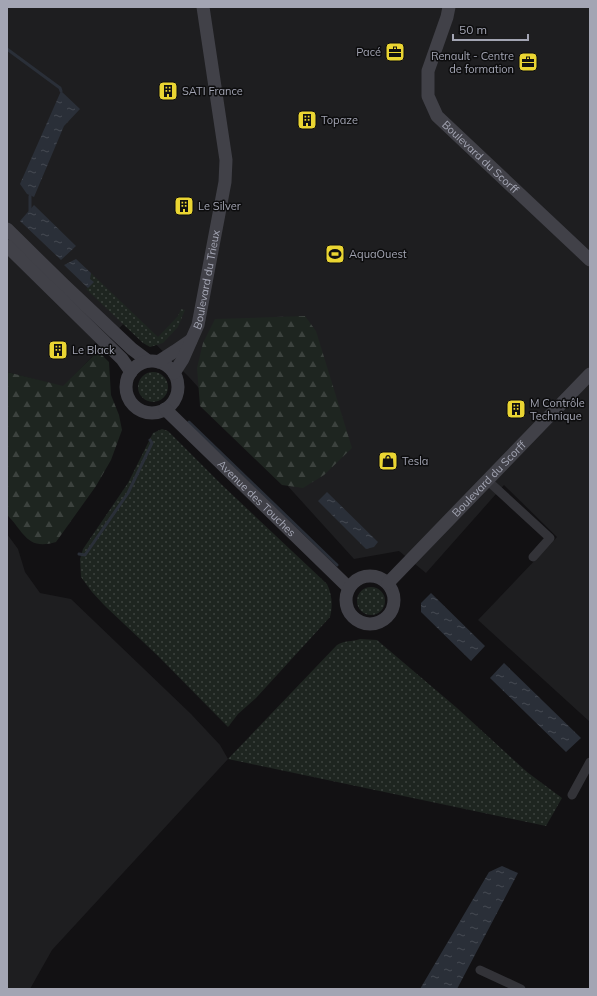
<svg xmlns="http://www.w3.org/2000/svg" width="597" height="996" font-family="Mulish,sans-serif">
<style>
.built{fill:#1e1e20}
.grass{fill:url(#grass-dots)}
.forest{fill:url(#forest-firs)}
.water{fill:url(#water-ripples)}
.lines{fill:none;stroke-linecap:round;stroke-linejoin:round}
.stream{stroke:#2a2f38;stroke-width:3}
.street{stroke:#333338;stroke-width:9}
.secondary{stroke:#414148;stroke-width:13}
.labels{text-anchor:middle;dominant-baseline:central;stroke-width:3;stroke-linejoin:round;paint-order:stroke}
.poi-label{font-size:11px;fill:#a3a5b3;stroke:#0d0d0e;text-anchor:start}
.street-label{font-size:11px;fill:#a3a5b3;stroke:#0d0d0e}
</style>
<defs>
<pattern id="grass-dots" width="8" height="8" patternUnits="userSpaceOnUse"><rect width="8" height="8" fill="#1e2520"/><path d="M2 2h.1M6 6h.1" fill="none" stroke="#3c423e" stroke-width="1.8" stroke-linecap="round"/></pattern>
<pattern id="forest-firs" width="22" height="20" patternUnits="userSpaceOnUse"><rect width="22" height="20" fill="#1e2520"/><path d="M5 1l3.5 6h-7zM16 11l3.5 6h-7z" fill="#3c423e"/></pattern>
<pattern id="water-ripples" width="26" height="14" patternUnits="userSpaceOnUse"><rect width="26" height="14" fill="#2a2f38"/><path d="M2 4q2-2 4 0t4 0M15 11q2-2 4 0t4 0" fill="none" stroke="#464a52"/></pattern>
</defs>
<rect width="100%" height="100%" fill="#121113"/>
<path class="built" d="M 7,7 L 590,7 L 590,722 L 478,620 L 557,537 L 504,485 L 426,573 L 399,551 L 354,559 L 188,376 L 129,318 L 63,387 L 7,372 Z
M 7,534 L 18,549 L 25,572 L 40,593 L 71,599 L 191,714 L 220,745 L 228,759 L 52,950 L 30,989 L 7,989 Z"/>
<path class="grass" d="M 91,273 L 158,337 L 178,316 L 181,309 L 185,310 L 178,327 L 163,343 L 150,347 L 143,343 L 86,289 L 88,288 Z
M138 387a15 15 0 1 1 30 0a15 15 0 1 1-30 0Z
M 162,429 L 168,431 L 221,484 L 327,584 C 332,595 333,605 330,617 L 256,698 L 238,714 L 228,727 L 158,656 L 105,606 L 92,592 L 81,577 L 80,559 L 83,549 L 128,483 L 153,433 Z
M357 601a14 14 0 1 1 28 0a14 14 0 1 1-28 0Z
M 360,639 L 377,640 L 457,708 L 527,772 L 562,798 L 546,826 L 228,759 L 337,645 C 345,640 351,642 360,639 Z"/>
<path class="forest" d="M 305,316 L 316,331 L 352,448 L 324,475 L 303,488 L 282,485 L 200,406 L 197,368 L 203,343 L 215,319 Z
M 98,351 L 109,362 L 111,395 L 119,415 L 122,430 L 111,460 L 96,486 L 56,542 C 26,551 24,531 7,515 L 7,372 L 63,386 Z"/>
<path class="water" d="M 61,91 L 80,109 L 64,126 L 34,197 L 27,194 L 20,184 Z
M 34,205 L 76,246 L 61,260 L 20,221 Z
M 76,259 L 91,273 L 90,279 L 94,282 L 88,288 L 64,265 Z
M 327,492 L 378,542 L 374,547 L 366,549 L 318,501 Z
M 431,593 L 485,646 L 471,661 L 421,612 L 421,603 Z
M 504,663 L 581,738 L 566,752 L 490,678 Z
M 502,866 L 518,873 L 457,989 L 420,989 L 489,872 Z"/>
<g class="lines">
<path class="stream" d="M 7,49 L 60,88 L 61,91
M 30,211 L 30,196
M 189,422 L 337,565
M 79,554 L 85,555 L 128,493 L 152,443 L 150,440"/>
<path class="street" d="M 487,480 L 550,538 L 533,557
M 572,795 L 590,762
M 480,970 L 521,989"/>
<g class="secondary">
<path id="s1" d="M 449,7 L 447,17 L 428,71 L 428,96 L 437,116 L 590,260"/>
<path d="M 7,229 L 64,285 L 132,349 L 148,361"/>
<path d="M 7,246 L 122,359 L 131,372"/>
<circle cx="152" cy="387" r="26"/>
<path d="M 158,362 L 175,351 L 191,340"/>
<path id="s2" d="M 174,373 L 183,359 L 198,325 L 225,182 L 226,160 L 203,7"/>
<path id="s3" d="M 165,409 L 349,588"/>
<circle cx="370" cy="600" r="24"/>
<path id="s4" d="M 388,583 L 590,374"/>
</g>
</g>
<defs>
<symbol id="office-square" viewBox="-11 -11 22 22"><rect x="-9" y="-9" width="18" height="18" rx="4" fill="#ead532" stroke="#0d0d0e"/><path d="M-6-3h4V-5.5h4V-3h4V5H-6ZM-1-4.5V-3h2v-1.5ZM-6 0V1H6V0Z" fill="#111"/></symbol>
<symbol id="building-square" viewBox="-11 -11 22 22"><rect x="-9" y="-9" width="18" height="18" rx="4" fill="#ead532" stroke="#0d0d0e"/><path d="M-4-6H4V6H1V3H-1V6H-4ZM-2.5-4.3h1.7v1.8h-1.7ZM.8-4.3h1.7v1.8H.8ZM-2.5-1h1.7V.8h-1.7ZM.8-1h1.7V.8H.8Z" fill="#111"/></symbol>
<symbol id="stadium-square" viewBox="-11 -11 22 22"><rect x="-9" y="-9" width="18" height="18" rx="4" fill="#ead532" stroke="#0d0d0e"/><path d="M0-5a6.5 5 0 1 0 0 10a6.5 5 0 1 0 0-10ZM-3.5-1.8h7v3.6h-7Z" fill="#111"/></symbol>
<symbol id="shop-square" viewBox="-11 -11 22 22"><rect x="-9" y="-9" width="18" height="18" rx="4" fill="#ead532" stroke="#0d0d0e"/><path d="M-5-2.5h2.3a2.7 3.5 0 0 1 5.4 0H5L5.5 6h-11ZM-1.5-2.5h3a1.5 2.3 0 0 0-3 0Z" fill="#111"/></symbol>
</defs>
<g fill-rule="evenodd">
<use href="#office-square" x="384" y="41" width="22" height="22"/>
<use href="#office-square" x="517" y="51" width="22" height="22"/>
<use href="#building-square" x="157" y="80" width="22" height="22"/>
<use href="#building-square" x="296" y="109" width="22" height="22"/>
<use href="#building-square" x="173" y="195" width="22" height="22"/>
<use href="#stadium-square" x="324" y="243" width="22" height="22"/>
<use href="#building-square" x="47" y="339" width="22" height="22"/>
<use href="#building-square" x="505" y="398" width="22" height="22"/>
<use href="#shop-square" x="377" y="450" width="22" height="22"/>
</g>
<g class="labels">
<g class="poi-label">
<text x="381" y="52" text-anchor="end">Pacé</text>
<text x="514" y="56" text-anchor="end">Renault - Centre<tspan x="514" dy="13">de formation</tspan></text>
<text x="182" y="91">SATI France</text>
<text x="321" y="120">Topaze</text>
<text x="198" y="206">Le Silver</text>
<text x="349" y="254">AquaOuest</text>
<text x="72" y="350">Le Black</text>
<text x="530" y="403">M Contrôle<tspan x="530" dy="13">Technique</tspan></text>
<text x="402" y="461">Tesla</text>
</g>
<g class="street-label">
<text stroke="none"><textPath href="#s1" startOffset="174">Boulevard du Scorff</textPath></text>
<text stroke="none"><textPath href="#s2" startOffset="100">Boulevard du Trieux</textPath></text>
<text stroke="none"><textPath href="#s4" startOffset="145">Boulevard du Scorff</textPath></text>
<text stroke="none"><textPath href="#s3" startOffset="128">Avenue des Touches</textPath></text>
</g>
</g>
<rect width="597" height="996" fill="none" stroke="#a3a5b3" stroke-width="16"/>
<path d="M453 34v6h75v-6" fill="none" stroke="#a3a5b3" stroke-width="2"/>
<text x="459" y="34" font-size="12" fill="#a3a5b3" stroke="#0d0d0e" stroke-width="3" paint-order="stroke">50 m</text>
</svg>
